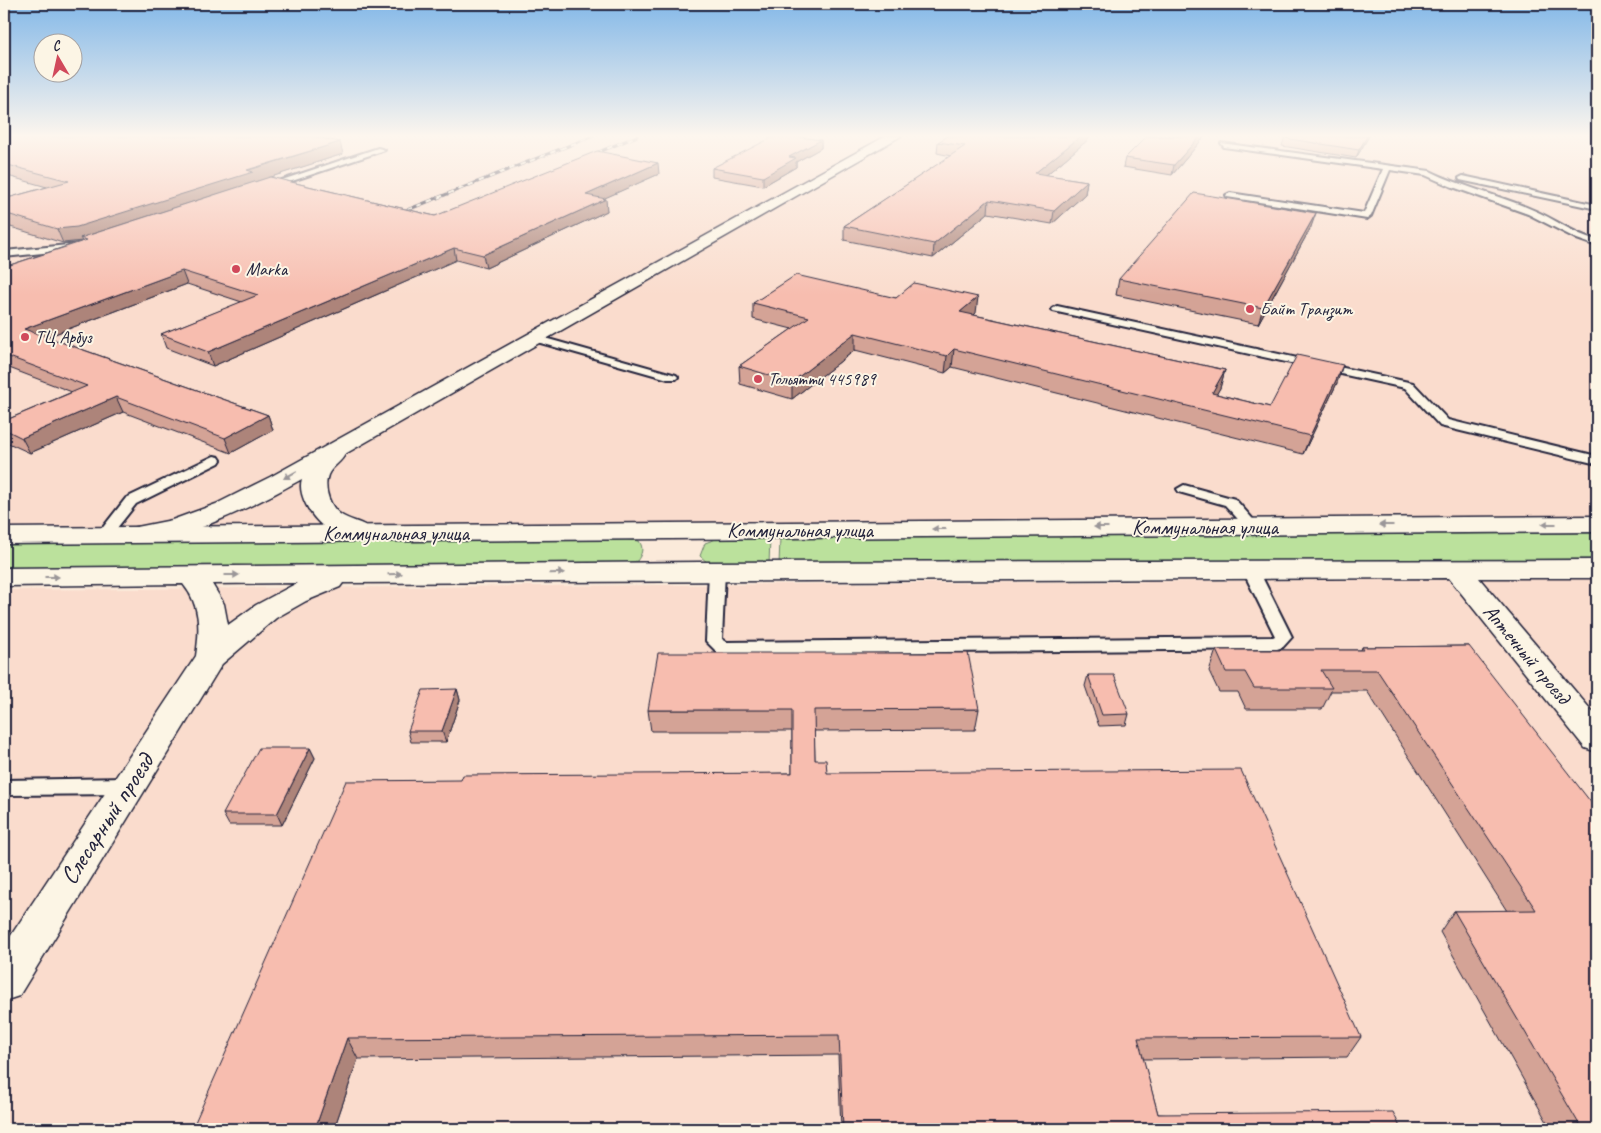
<svg xmlns="http://www.w3.org/2000/svg" width="1601" height="1133" font-family="Caveat,sans-serif">
<style>
.built{fill:#fadccd}
.green{fill:#bbe19c;stroke:#6e826c}
.lines{fill:none;stroke-linecap:round;stroke-linejoin:round}
.lane-casing{stroke:#22223b;stroke-width:4}
.street-casing{stroke:#22223b;stroke-width:3}
.secondary-casing{stroke:#22223b;stroke-width:3}
.lane{fill:#fcf5e5;fill-rule:evenodd}
.street{fill:#fcf5e5;fill-rule:evenodd}
.secondary{fill:#fcf5e5;fill-rule:evenodd}
.rail-casing{stroke:#22223b;stroke-width:3}
.rail{stroke:#fcf5e5;stroke-width:2;stroke-dasharray:5.5;stroke-linecap:butt}
.wall{fill:#d4a396;stroke:#22223b}
.shaded-wall{fill:#ad847a;stroke:#22223b}
.building{fill:#f7bdaf;stroke:#22223b}
.oneway{fill:#9a9698}
.poi-dot{fill:#d1495b;stroke:#fcf5e5;stroke-width:2}
.labels{text-anchor:middle;dominant-baseline:central;stroke-width:4;stroke-linejoin:round;paint-order:stroke}
.far-poi-label{font-size:18px;fill:#22223b;stroke:#fcf5e5;text-anchor:start}
.street-label{font-size:21px;fill:#22223b;stroke:#fcf5e5}
.near-street-label{font-size:25px;fill:#22223b;stroke:#fcf5e5}
</style>
<rect width="100%" height="100%" fill="#fbeada"/>
<filter id="ink" filterUnits="userSpaceOnUse"><feTurbulence type="fractalNoise" baseFrequency=".02" numOctaves="2"/><feDisplacementMap in="SourceGraphic" scale="10" xChannelSelector="R" yChannelSelector="G"/><feConvolveMatrix kernelMatrix="1 2 1 2 8 2 1 2 1" color-interpolation-filters="sRGB"/></filter>
<g filter="url(#ink)">
<path class="built" d="M 4,136 L 1597,136 L 1597,524 L 4,532 Z
M 1597,578 L 1597,1129 L 4,1129 L 4,590 Z"/>
<path class="green" d="M 1597,533 L 1597,559 L 779,565 L 780,538 Z
M 770,538 L 769,565 L 708,563 L 700,556 L 705,543 L 716,539 Z
M 622,539 L 639,541 C 644,548 642,554 637,561 L 617,565 L 4,569 L 4,543 Z"/>
<g class="lines">
<defs>
<path id="lane" d="M 1221,143 L 1430,171 C 1462,187 1498,195 1531,209 C 1554,218 1573,234 1597,240 L 1597,246 L 1577,239 L 1528,214 L 1450,186 L 1425,175 L 1390,170 L 1371,216 L 1367,219 L 1227,197 L 1226,195 L 1230,193 L 1364,213 L 1383,169 L 1224,147 Z
M 378,148 L 385,150 L 268,189 L 261,187 Z
M 1463,176 L 1597,205 L 1597,209 L 1460,180 L 1459,178 Z
M 79,244 L 84,247 L 82,249 L 4,257 L 4,251 Z
M 1057,306 L 1413,383 L 1448,420 L 1597,456 L 1597,464 L 1440,426 L 1405,388 L 1053,311 L 1052,309 Z
M 534,335 L 676,375 L 678,377 L 676,379 L 668,379 L 530,340 L 530,336 Z
M 214,456 L 219,457 L 221,460 L 219,463 L 136,504 L 109,538 L 99,538 L 97,535 L 126,498 Z
M 1184,485 L 1235,499 L 1259,526 L 1257,529 L 1247,529 L 1225,505 L 1179,492 L 1177,489 Z
M 717,566 L 725,571 L 722,639 L 727,642 L 1273,637 L 1275,636 L 1243,571 L 1251,566 L 1259,571 L 1292,637 L 1283,647 L 1277,649 L 723,654 L 717,652 L 706,641 L 709,571 Z
M 128,778 L 135,781 L 138,786 L 135,791 L 128,794 L 4,795 L 4,780 Z"/>
<path id="street" d="M 886,136 L 901,136 L 345,454 C 342,462 331,467 328,475 C 323,489 330,509 343,516 C 354,522 367,523 374,533 L 370,539 C 358,542 333,535 323,526 C 311,517 297,494 302,479 C 267,499 171,549 132,540 L 128,534 L 132,528 L 172,520 L 216,504 L 270,477 Z"/>
<path id="secondary" d="M 1597,516 L 1597,532 L 4,544 L 4,528 Z
M 1597,560 L 1597,578 L 1479,578 L 1597,717 L 1597,752 L 1585,748 L 1449,578 L 343,583 L 340,587 L 306,601 L 276,618 L 222,664 L 19,996 L 4,1001 L 4,946 L 196,656 C 200,629 201,606 183,584 L 4,586 L 4,568 L 700,562 ZM 297,583 L 256,605 L 228,625 L 224,604 L 212,584 Z"/>
</defs>
<use href="#lane" class="lane-casing"/>
<use href="#street" class="street-casing"/>
<use href="#secondary" class="secondary-casing"/>
<use href="#lane" class="lane"/>
<use href="#street" class="street"/>
<use href="#secondary" class="secondary"/>
<defs>
<path id="rail" d="M 587,157 L 637,136
M 397,214 L 593,136"/>
</defs>
<use href="#rail" class="rail-casing"/>
<use href="#rail" class="rail"/>
</g>
<path class="wall" d="M 4,136 L 343,154 L 270,177 L 435,216 L 659,174 L 604,198 L 607,211 L 486,268 L 456,260 L 213,366 L 166,348 L 161,334 L 242,302 L 187,284 L 47,337 L 268,415 L 273,430 L 231,453 L 123,412 L 30,453 L 4,441 L 4,421 L 72,392 L 4,366 L 4,267 L 82,241 L 63,243 L 4,225 L 4,199 L 47,187 L 4,175 Z
M 1147,136 L 1205,136 L 1172,175 L 1123,167 L 1125,158 Z
M 1285,136 L 1369,136 L 1356,158 L 1282,146 Z
M 1089,139 L 1046,175 L 1087,181 L 1085,194 L 1052,224 L 988,213 L 933,258 L 844,240 L 844,226 L 951,156 L 937,153 L 938,142 Z
M 821,140 L 821,148 L 796,162 L 796,167 L 763,186 L 712,177 L 712,168 Z
M 1311,227 L 1258,324 L 1116,295 L 1119,279 Z
M 896,298 L 976,313 L 974,315 L 1225,370 L 1220,388 L 1216,394 L 1270,407 L 1337,383 L 1303,454 L 952,367 L 945,373 L 855,350 L 792,399 L 740,384 L 739,366 L 792,329 L 753,319 L 753,303 Z
M 1469,646 L 1597,1129 L 1551,1129 L 1440,932 L 1454,911 L 1507,911 L 1367,691 L 1331,691 L 1322,709 L 1246,709 L 1238,692 L 1219,692 L 1209,671 L 1216,650 L 1361,650 L 1362,647 Z
M 1088,675 L 1129,714 L 1126,725 L 1099,726 L 1085,686 Z
M 457,689 L 460,700 L 446,742 L 411,742 L 408,731 Z
M 979,709 L 975,730 L 814,731 L 815,760 L 827,773 L 1361,1037 L 1347,1057 L 1143,1059 L 1158,1114 L 1401,1129 L 841,1129 L 838,1055 L 358,1059 L 334,1129 L 192,1129 L 461,780 L 792,773 L 792,731 L 651,731 L 648,710 Z
M 310,748 L 315,758 L 282,825 L 229,825 L 223,814 Z"/>
<path class="shaded-wall" d="M 1081,136 L 1089,136 L 1089,139 L 1034,185 L 1035,173 Z
M 1200,136 L 1205,136 L 1172,175 L 1174,165 Z
M 1367,136 L 1369,136 L 1356,158 L 1359,150 Z
M 821,140 L 821,148 L 796,162 L 796,167 L 763,186 L 763,177 L 789,157 Z
M 340,142 L 343,154 L 80,238 L 82,241 L 63,243 L 57,229 Z
M 658,163 L 659,174 L 587,206 L 586,195 Z
M 1087,181 L 1085,194 L 1052,224 L 1054,211 Z
M 606,199 L 607,211 L 486,268 L 483,255 Z
M 989,200 L 988,213 L 933,258 L 934,244 Z
M 1316,213 L 1311,227 L 1258,324 L 1263,308 Z
M 454,248 L 456,260 L 213,366 L 208,352 Z
M 182,271 L 187,284 L 31,343 L 24,329 Z
M 978,297 L 976,313 L 959,328 L 960,312 Z
M 855,333 L 855,350 L 792,399 L 792,382 Z
M 954,349 L 952,367 L 945,373 L 947,356 Z
M 1343,365 L 1337,383 L 1303,454 L 1310,436 Z
M 1225,370 L 1220,388 L 1207,411 L 1212,393 Z
M 116,397 L 123,412 L 30,453 L 22,438 Z
M 268,415 L 273,430 L 231,453 L 225,438 Z
M 457,689 L 460,700 L 446,742 L 442,731 Z
M 310,748 L 315,758 L 282,825 L 277,814 Z
M 347,1038 L 358,1059 L 334,1129 L 315,1129 Z"/>
<path class="building" d="M 4,136 L 311,136 L 340,142 L 247,170 L 253,172 L 77,227 L 57,229 L 4,213 L 4,199 L 69,181 L 4,164 Z
M 775,136 L 794,136 L 821,140 L 789,157 L 796,158 L 763,177 L 712,168 Z
M 948,136 L 1081,136 L 1035,173 L 1087,181 L 1054,211 L 989,200 L 934,244 L 844,226 L 965,146 L 938,142 Z
M 1147,136 L 1200,136 L 1174,165 L 1125,158 Z
M 1285,136 L 1367,136 L 1359,150 L 1284,138 Z
M 597,151 L 658,163 L 586,195 L 606,199 L 483,255 L 454,248 L 208,352 L 161,334 L 258,295 L 182,271 L 24,329 L 268,415 L 225,438 L 116,397 L 22,438 L 4,429 L 4,421 L 87,386 L 4,355 L 4,267 L 87,240 L 80,238 L 270,177 L 435,216 Z
M 1194,193 L 1316,213 L 1263,308 L 1119,279 Z
M 796,275 L 896,298 L 914,283 L 978,297 L 960,312 L 1225,370 L 1212,393 L 1270,407 L 1297,355 L 1343,365 L 1310,436 L 954,349 L 947,356 L 855,333 L 792,382 L 739,366 L 809,317 L 753,303 Z
M 1469,646 L 1597,810 L 1597,1129 L 1582,1129 L 1454,911 L 1536,910 L 1377,670 L 1321,670 L 1332,688 L 1254,688 L 1245,672 L 1226,672 L 1216,650 L 1364,650 L 1362,647 Z
M 658,653 L 968,653 L 979,709 L 814,710 L 815,760 L 826,760 L 827,773 L 1241,770 L 1361,1037 L 1138,1038 L 1158,1114 L 1393,1112 L 1401,1129 L 843,1129 L 839,1035 L 347,1038 L 315,1129 L 192,1129 L 346,781 L 461,780 L 463,775 L 792,773 L 792,710 L 648,710 Z
M 1088,675 L 1114,675 L 1129,714 L 1102,715 Z
M 457,689 L 442,731 L 408,731 L 423,690 Z
M 259,748 L 310,748 L 277,814 L 223,814 Z"/>
<defs><path id="oneway-solid" d="M-6-.8H1V-3.2L6.5 0L1 3.2V.8H-6Z" transform="scale(1.25)"/></defs>
<g class="oneway">
<use href="#oneway-solid" transform="translate(290 475) rotate(151)"/>
<use href="#oneway-solid" transform="translate(1549 524) rotate(180)"/>
<use href="#oneway-solid" transform="translate(1386 525) rotate(180)"/>
<use href="#oneway-solid" transform="translate(1101 527) rotate(180)"/>
<use href="#oneway-solid" transform="translate(939 529) rotate(180)"/>
<use href="#oneway-solid" transform="translate(557 573) rotate(-1)"/>
<use href="#oneway-solid" transform="translate(395 574) rotate(-1)"/>
<use href="#oneway-solid" transform="translate(232 575)"/>
<use href="#oneway-solid" transform="translate(52 577)"/>
</g>
</g>
<linearGradient id="sky" x2="0" y2="1"><stop stop-color="#83b8e8"/><stop offset="0.46" stop-color="#fdf6ee"/><stop offset="1" stop-color="#fdf6ee" stop-opacity="0"/></linearGradient>
<rect width="1601" height="295" fill="url(#sky)"/>
<g class="poi-dot">
<circle cx="236" cy="269" r="5"/>
<circle cx="1250" cy="309" r="5"/>
<circle cx="25" cy="337" r="5"/>
<circle cx="758" cy="379" r="5"/>
</g>
<g class="labels">
<g class="far-poi-label">
<text x="246" y="269">Marka</text>
<text x="1260" y="309">Байт Транзит</text>
<text x="35" y="337">ТЦ Арбуз</text>
<text x="768" y="379">Тольятти 445989</text>
</g>
<g class="street-label">
<text x="1205" y="527">Коммунальная улица</text>
<text x="800" y="530">Коммунальная улица</text>
<text x="396" y="533">Коммунальная улица</text>
<text transform="translate(1527 654) rotate(50)">Аптечный проезд</text>
</g>
<g class="near-street-label">
<text transform="translate(107 819) rotate(-57)">Слесарный проезд</text>
</g>
</g>
<rect width="1601" height="1133" fill="none" stroke="#fcf5e5" stroke-width="20"/>
<rect x="10" y="10" width="1581" height="1113" fill="none" stroke="#22223b" stroke-width="2" filter="url(#ink)"/>
<g transform="translate(58 58) rotate(351)"><circle r="24" fill="#fcf5e5" stroke="#a5a1a1"/>
<path d="M0-4L9 19L0 12L-9 19Z" fill="#d1495b"/>
<text y="-8" font-size="14" font-weight="bold" text-anchor="middle" fill="#22223b">С</text>
</g>
</svg>
